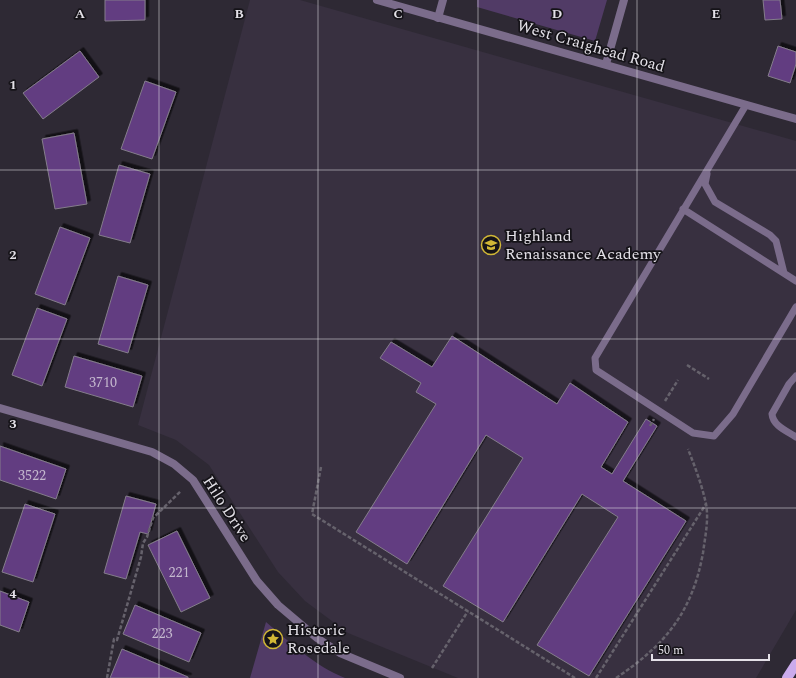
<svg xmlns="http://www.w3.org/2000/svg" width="796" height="678" font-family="Spectral,serif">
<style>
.built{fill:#383040}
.green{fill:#513b66}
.building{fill:#623d81;stroke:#847d8b;filter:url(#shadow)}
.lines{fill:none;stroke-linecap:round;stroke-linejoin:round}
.path{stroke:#66626c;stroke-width:2.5;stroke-dasharray:4 2;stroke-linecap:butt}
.service{stroke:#7b6c8b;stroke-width:7}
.minor{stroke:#7b6c8b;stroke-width:8}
.tertiary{stroke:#7b6c8b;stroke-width:8}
.primary{stroke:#cbabec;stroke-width:10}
.grid{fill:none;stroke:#e4e1e8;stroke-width:1;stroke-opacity:0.55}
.labels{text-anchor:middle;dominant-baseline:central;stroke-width:3.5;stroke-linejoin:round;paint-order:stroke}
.number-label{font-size:14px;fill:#c4b8ce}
.street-label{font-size:16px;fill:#e4e1e8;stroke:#151318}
.poi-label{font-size:16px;fill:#e4e1e8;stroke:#151318;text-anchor:start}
.grid-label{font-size:13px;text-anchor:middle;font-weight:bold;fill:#e4e1e8;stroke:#151318;stroke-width:3.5;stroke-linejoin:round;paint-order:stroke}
</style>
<defs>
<filter id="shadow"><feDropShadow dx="3.5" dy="-3.5" stdDeviation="0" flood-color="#0009"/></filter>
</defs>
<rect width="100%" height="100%" fill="#2e2934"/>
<path class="built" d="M 250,0 L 300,0 L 796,141 L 796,610 L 756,678 L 458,678 L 348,633 L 305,601 L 278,572 L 209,465 L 176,440 L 138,425 Z"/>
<path class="green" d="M 477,0 L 607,0 L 595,41 L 477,7 Z
M 266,622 C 291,643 315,666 345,678 L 250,678 Z"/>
<path class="building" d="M 105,0 L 145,0 L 145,20 L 105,21 Z
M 763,0 L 780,0 L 782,19 L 765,20 Z
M 778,46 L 796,52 L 796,64 L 790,83 L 768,76 Z
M 80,51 L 99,77 L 43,119 L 23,93 Z
M 145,81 L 176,92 L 152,159 L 121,149 Z
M 74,133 L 87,204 L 55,209 L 42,139 Z
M 119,165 L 150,174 L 130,243 L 99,235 Z
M 60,227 L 90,238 L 65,305 L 35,294 Z
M 118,276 L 148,285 L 128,353 L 98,344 Z
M 37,308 L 67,319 L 42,386 L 12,375 Z
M 452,336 L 557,404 L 570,383 L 628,422 L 601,467 L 612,474 L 646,419 L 657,426 L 623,481 L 686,521 L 589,676 L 537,645 L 618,517 L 582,494 L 503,622 L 443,586 L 523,458 L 486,435 L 407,564 L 356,532 L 436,404 L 416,392 L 421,383 L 380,358 L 391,342 L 432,367 Z
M 74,356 L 142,376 L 133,407 L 65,387 Z
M 0,446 L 66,469 L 56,499 L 0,480 Z
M 126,496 L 156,504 L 148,534 L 140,532 L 126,579 L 104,573 Z
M 25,504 L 55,514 L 33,582 L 2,572 Z
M 177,531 L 210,598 L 181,612 L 148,545 Z
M 0,591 L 29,602 L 19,632 L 0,625 Z
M 135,605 L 201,633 L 189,662 L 123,634 Z
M 122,649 L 188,677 L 188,678 L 110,678 Z"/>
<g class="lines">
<path class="path" d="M 687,365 L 709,379
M 665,401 L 678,380
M 650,426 L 654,419
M 321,467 L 312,514 L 575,678
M 432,668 L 468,611
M 107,678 L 114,639 L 117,640 L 141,557 L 143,543 L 147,537 L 153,518 L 181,491
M 596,678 L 706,504
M 616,678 C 665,645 692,613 703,553 C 705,537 709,520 706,504 C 702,485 695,467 688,449"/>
<path class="service" d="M 746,105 L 595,358 L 596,370 L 693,433 L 714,436 L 733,414 L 796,307
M 707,174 L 705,184 L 715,202 L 770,235 L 776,241 L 784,273
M 683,209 L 796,281
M 796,376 L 789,384 L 772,414 C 773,426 787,431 796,437"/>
<path class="minor" d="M 438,18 L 443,0
M 606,64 L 624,0
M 0,408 L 152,452 L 174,464 L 193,480 L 257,581 L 278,605 L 317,638 L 340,653 L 400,678"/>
<path class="tertiary" d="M 377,0 L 796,119"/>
<path class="primary" d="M 787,678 L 796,664"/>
</g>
<path class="grid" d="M 159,0 L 159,678M 318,0 L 318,678M 478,0 L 478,678M 637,0 L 637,678M 0,170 L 796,170M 0,339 L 796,339M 0,508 L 796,508"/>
<defs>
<symbol id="school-ring" viewBox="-11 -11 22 22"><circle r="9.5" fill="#151318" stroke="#d1b736" stroke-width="1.5"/><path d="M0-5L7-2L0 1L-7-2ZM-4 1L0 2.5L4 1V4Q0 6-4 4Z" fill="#d1b736"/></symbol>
<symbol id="sight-ring" viewBox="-11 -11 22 22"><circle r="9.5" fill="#151318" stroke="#d1b736" stroke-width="1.5"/><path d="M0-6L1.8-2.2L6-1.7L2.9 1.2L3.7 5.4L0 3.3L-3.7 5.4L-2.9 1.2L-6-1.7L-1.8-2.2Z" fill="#d1b736"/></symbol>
</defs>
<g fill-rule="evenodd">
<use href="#school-ring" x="480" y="234" width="22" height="22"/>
<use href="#sight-ring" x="262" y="628" width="22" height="22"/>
</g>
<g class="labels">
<g class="number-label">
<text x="103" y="382">3710</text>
<text x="32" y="475">3522</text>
<text x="179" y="572">221</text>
<text x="162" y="633">223</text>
</g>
<g class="street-label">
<text transform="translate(591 46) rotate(16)">West Craighead Road</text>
<text transform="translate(227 509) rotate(57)">Hilo Drive</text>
</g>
<g class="poi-label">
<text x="505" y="236">Highland<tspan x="505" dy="18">Renaissance Academy</tspan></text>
<text x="287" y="630">Historic<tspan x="287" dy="18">Rosedale</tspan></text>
</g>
</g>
<g class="grid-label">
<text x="80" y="18">A</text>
<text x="239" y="18">B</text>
<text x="398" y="18">C</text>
<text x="557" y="18">D</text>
<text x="716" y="18">E</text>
<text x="13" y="89">1</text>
<text x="13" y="259">2</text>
<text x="13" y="428">3</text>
<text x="13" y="598">4</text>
</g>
<path d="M652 654v6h117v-6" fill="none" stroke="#e4e1e8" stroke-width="2"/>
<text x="658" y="654" font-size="12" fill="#e4e1e8" stroke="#151318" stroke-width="3" paint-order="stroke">50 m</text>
</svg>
